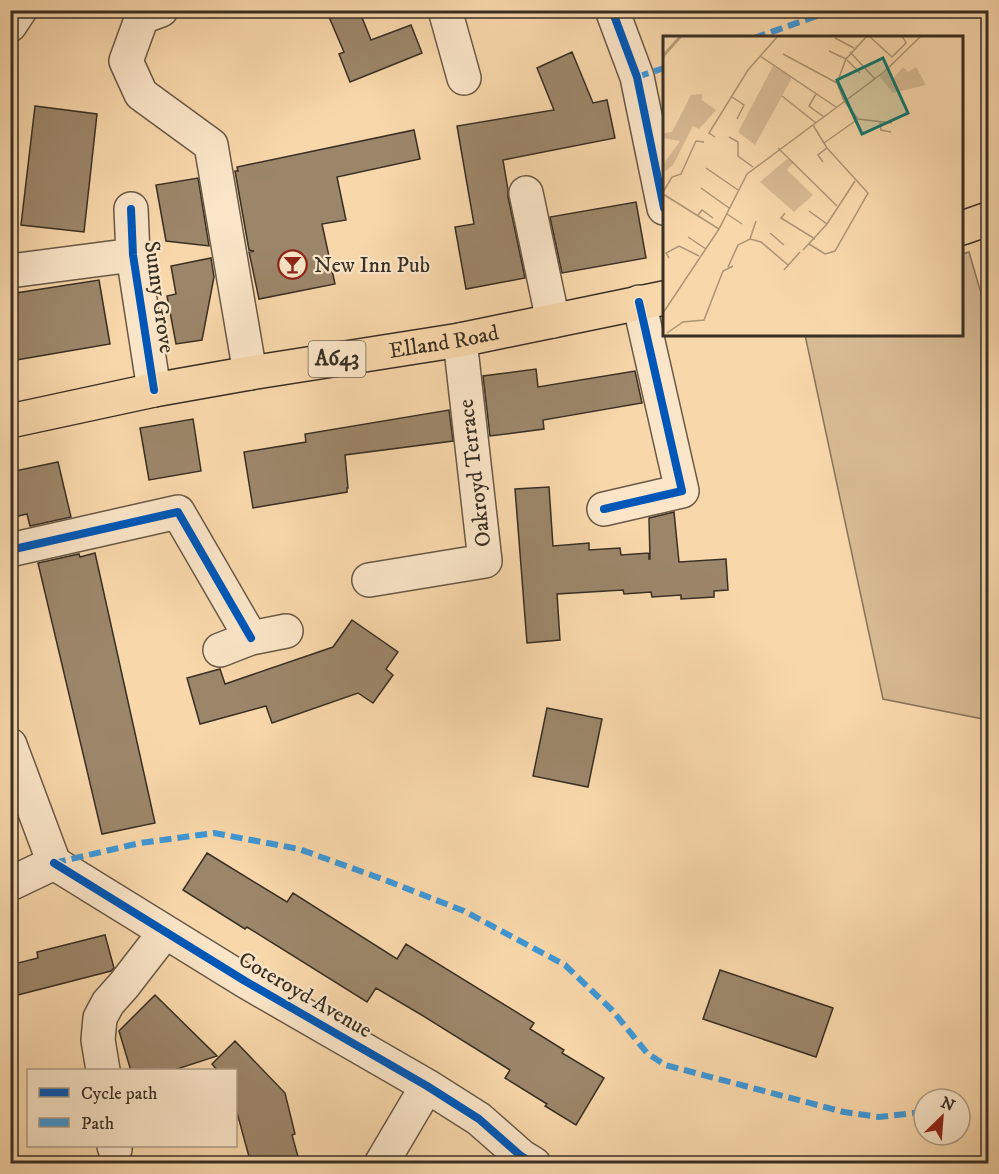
<svg xmlns="http://www.w3.org/2000/svg" width="999" height="1174" font-family="'IM FELL DW Pica',serif">
<style>
.garden{fill:#d8ba93;stroke:#88745c;stroke-width:1.5}
.building{fill:#9c866a;stroke:#392f24;stroke-width:1.5}
.lines{fill:none;stroke-linecap:round;stroke-linejoin:round}
.minor-casing{stroke:#695946;stroke-width:36}
.major-casing{stroke:#392f24;stroke-width:36}
.minor{stroke:#fae5c8;stroke-width:33}
.major{stroke:#f8d7aa;stroke-width:33}
.quiet{stroke:#3e97d6;stroke-width:6;stroke-dasharray:12 6;stroke-linecap:butt}
.cycleway-casing{stroke:#fae5c8;stroke-width:11}
.cycleway{stroke:#0057b8;stroke-width:8}
.labels{text-anchor:middle;dominant-baseline:central;stroke-width:4.5;stroke-linejoin:round;paint-order:stroke}
.shield{fill:#fae5c8;stroke:#736655;stroke-width:1.5}
.shield-label{font-size:21px;font-weight:bold;fill:#392f24}
.poi-label{font-size:22px;fill:#392f24;stroke:#fae5c8;text-anchor:start}
.street-label{font-size:22px;fill:#392f24;stroke:#fae5c8}
.inset-river{fill:none;stroke:#b79e7c;stroke-width:3}
.inset-road{fill:none;stroke:#ac9474;stroke-width:1.5}
.view{fill:#0f766e;fill-opacity:0.15;stroke:#0f766e;stroke-width:3}
.inset-edge{fill:none;stroke:#392f24;stroke-width:3}
</style>
<rect width="100%" height="100%" fill="#f8d7aa"/>
<filter id="stains"><feTurbulence type="fractalNoise" baseFrequency=".00333" numOctaves="4"/><feColorMatrix values="0 0 0 0 .2 0 0 0 0 .09 0 0 0 0 .02 0 0 0 .5 -.17"/></filter>
<radialGradient id="worn" r=".72"><stop offset=".6" stop-color="#630" stop-opacity="0"/><stop offset="1" stop-color="#630" stop-opacity=".3"/></radialGradient>
<path class="garden" d="M 969,252 L 988,317 L 988,720 L 883,699 L 805,335 L 962,334 L 962,254 Z"/>
<path class="building" d="M 326,10 L 359,10 L 371,40 L 411,25 L 422,53 L 350,82 L 339,54 L 344,52 Z
M 572,52 L 593,103 L 607,100 L 615,138 L 503,160 L 508,190 L 508,197 L 525,278 L 466,289 L 455,227 L 474,224 L 457,126 L 554,110 L 537,68 Z
M 35,106 L 97,114 L 84,232 L 21,225 Z
M 414,130 L 420,159 L 337,177 L 346,220 L 322,224 L 335,284 L 259,299 L 249,252 L 254,251 L 249,250 L 235,171 L 238,171 L 237,167 Z
M 198,178 L 209,246 L 166,241 L 156,185 Z
M 636,202 L 646,258 L 562,273 L 550,217 Z
M 211,258 L 214,277 L 202,340 L 176,344 L 167,296 L 176,294 L 171,266 Z
M 99,280 L 110,344 L 10,361 L 10,294 Z
M 536,369 L 538,387 L 635,371 L 642,403 L 543,420 L 544,429 L 490,436 L 483,376 Z
M 449,410 L 453,441 L 345,455 L 348,488 L 347,488 L 347,492 L 253,508 L 244,452 L 306,442 L 305,434 Z
M 193,419 L 201,471 L 149,480 L 140,428 Z
M 58,462 L 71,517 L 30,526 L 27,514 L 10,518 L 10,472 Z
M 549,487 L 553,546 L 589,543 L 589,550 L 620,548 L 621,555 L 649,553 L 649,559 L 650,559 L 649,518 L 674,512 L 679,562 L 726,559 L 728,590 L 714,591 L 714,597 L 681,599 L 681,595 L 652,597 L 651,592 L 624,594 L 623,590 L 557,594 L 560,640 L 527,643 L 515,489 Z
M 95,553 L 155,823 L 102,834 L 38,563 L 79,554 L 80,557 Z
M 352,620 L 398,652 L 386,669 L 393,675 L 373,703 L 358,693 L 272,723 L 266,706 L 200,724 L 187,678 L 220,669 L 225,684 L 333,647 Z
M 547,708 L 602,719 L 588,787 L 533,776 Z
M 207,853 L 287,902 L 293,893 L 397,959 L 406,944 L 534,1023 L 530,1029 L 564,1050 L 562,1053 L 604,1078 L 576,1125 L 545,1106 L 547,1104 L 505,1078 L 510,1070 L 420,1014 L 376,988 L 367,1002 L 247,927 L 245,929 L 183,890 Z
M 105,935 L 114,968 L 111,971 L 10,997 L 10,965 L 38,958 L 37,952 Z
M 720,970 L 833,1008 L 816,1057 L 703,1019 Z
M 155,995 L 217,1056 L 171,1071 L 131,1071 L 119,1031 Z
M 235,1041 L 285,1093 L 295,1134 L 292,1135 L 300,1164 L 251,1164 L 236,1109 L 236,1071 L 218,1071 L 212,1064 Z"/>
<g class="lines">
<defs>
<path id="minor" d="M 161,10 L 142,17 L 126,61 L 141,94 L 211,145 L 250,373
M 445,10 L 464,78
M 612,10 L 637,77 L 664,208
M 10,25 L 20,10
M 526,193 L 553,321
M 131,209 L 133,255 L 154,390
M 10,271 L 133,255
M 604,509 L 682,491 L 639,302
M 10,550 L 178,512 L 251,638
M 369,580 L 485,561 L 460,340
M 220,650 L 251,638 L 286,631
M 10,745 L 54,863
M 54,863 L 245,981 L 427,1086 L 479,1119 L 521,1156 L 534,1164
M 10,884 L 54,863
M 103,1070 L 98,1040 L 100,1018 L 108,1003 L 124,985 L 165,932
M 114,1146 L 115,1149
M 381,1164 L 427,1086"/>
<g id="major">
<path d="M 962,228 L 988,219"/>
<path id="s1" d="M 10,421 L 154,390 L 250,373 L 460,340 L 664,298"/>
</g>
</defs>
<use href="#minor" class="minor-casing"/>
<use href="#major" class="major-casing"/>
<use href="#minor" class="minor"/>
<use href="#major" class="major"/>
<path class="quiet" d="M 754,38 L 834,10
M 637,77 L 664,68
M 54,863 L 140,843 L 214,833 L 299,849 L 385,880 L 464,911 L 565,965 L 612,1010 L 647,1053 L 665,1065 L 844,1112 L 879,1117 L 924,1112"/>
<defs>
<path id="cycleway" d="M 612,10 L 637,77 L 664,208
M 131,209 L 133,255 L 154,390
M 604,509 L 682,491 L 639,302
M 10,550 L 178,512 L 251,638
M 54,863 L 245,981 L 427,1086 L 479,1119 L 521,1156 L 534,1164"/>
</defs>
<use href="#cycleway" class="cycleway-casing"/>
<use href="#cycleway" class="cycleway"/>
</g>
<defs>
<symbol id="bar-ring" viewBox="-11 -11 22 22"><circle r="9.5" fill="#fae5c8" stroke="#8f2418" stroke-width="1.5"/><path d="M-6-5H6L.8 .8V4.5H3.5V6h-7V4.5H-.8V.8Z" fill="#8f2418"/></symbol>
</defs>
<g fill-rule="evenodd">
<use href="#bar-ring" x="276" y="248" width="33" height="33"/>
</g>
<g class="labels">
<rect class="shield" x="308.5" y="341" width="57" height="36" rx="4.5"/>
<g class="shield-label">
<text x="337" y="359">A643</text>
</g>
<g class="poi-label">
<text x="314" y="265">New Inn Pub</text>
</g>
<g class="street-label">
<text transform="translate(159 297) rotate(82)">Sunny Grove</text>
<text stroke="none"><textPath href="#s1" startOffset="441">Elland Road</textPath></text>
<text transform="translate(475 473) rotate(-97)">Oakroyd Terrace</text>
<text transform="translate(305 995) rotate(30)">Coteroyd Avenue</text>
</g>
</g>
<g transform="translate(663 36)">
<rect width="300" height="300" fill="#f8d7aa"/>
<path d="M 39,58 L 39,64 L 53,74 L 36,93 L 30,90 L 10,129 L 0,137 L 0,129 L 17,105 L 0,102 L 0,97 L 9,96 L 28,59 Z" fill="#d8ba93"/>
<path d="M 110,30 L 129,42 L 92,109 L 75,96 ZM 124,123 L 131,126 L 124,134 L 150,159 L 131,176 L 97,146 Z" fill="#d8ba93"/>
<path d="M 240,31 L 245,36 L 253,31 L 263,49 L 230,57 L 217,41 L 224,35 L 231,42 Z" fill="#d8ba93"/>
<path class="inset-river" d="M 0,20 L 18,0"/>
<path class="inset-road" d="M 206,0 L 229,21 L 243,7 L 239,0M 172,2 L 191,12M 166,15 L 183,23M 187,16 L 212,43M 120,18 L 174,47M 97,20 L 173,71M 184,24 L 197,37M 153,58 L 146,70 L 161,81M 119,60 L 153,87M 69,61 L 81,69 L 74,83M 195,83 L 181,65 L 174,47 L 183,23 L 204,0M 195,83 L 229,87M 217,85 L 218,94 L 228,96M 150,89 L 164,112M 52,101 L 46,97 L 85,34 L 115,0M 66,101 L 75,106 L 75,120 L 90,131M 161,107 L 195,83M 115,112 L 174,170M 43,132 L 75,154M 38,152 L 66,172M 0,156 L 9,141 L 18,138 L 33,105 L 41,106M 0,158 L 56,193M 146,175 L 164,188M 122,177 L 118,182 L 152,203M 64,178 L 79,188M 35,179 L 39,174 L 50,182M 107,197 L 121,209M 25,201 L 43,213M 87,203 L 93,185M 146,208 L 162,218 L 172,215 L 205,157 L 164,112 L 155,119 L 160,126M 140,214 L 164,188 L 192,145M 6,222 L 3,217 L 16,210 L 36,220M 65,231 L 75,209 L 87,203 L 98,206 L 125,229M 121,234 L 137,216M 0,277 L 56,193 L 84,138 L 221,36 L 258,0M 4,297 L 20,286 L 41,284 L 60,235 L 70,230"/>
<path class="view" d="M 220,22 L 245,77 L 199,98 L 174,44 Z"/>
<rect width="300" height="300" class="inset-edge"/>
</g>
<rect width="999" height="1174" fill="none" stroke="#f8d7aa" stroke-width="36"/>
<rect x="12" y="12" width="975" height="1150" fill="none" stroke="#392f24" stroke-width="3"/>
<rect x="18" y="18" width="963" height="1138" fill="none" stroke="#392f24" stroke-width="1.5"/>
<rect x="27" y="1069" width="210" height="78" fill="#fae5c8" stroke="#ad9c86" stroke-width="1.5"/>
<rect x="39" y="1088" width="30" height="9" fill="#0057b8" stroke="#ad9c86" stroke-width="1.5"/>
<text x="81" y="1099" font-size="18" fill="#392f24">Cycle path</text>
<rect x="39" y="1118" width="30" height="9" fill="#3e97d6" stroke="#ad9c86" stroke-width="1.5"/>
<text x="81" y="1129" font-size="18" fill="#392f24">Path</text>
<g transform="translate(942 1117) rotate(25)"><circle r="28" fill="#fae5c8" stroke="#ad9c86" stroke-width="1.5"/>
<path d="M0-4.5L10 22L0 15L-10 22Z" fill="#8f2418"/>
<text y="-9" font-size="16" font-weight="bold" text-anchor="middle" fill="#392f24">N</text>
</g>
<rect width="100%" height="100%" filter="url(#stains)"/>
<rect width="100%" height="100%" fill="url(#worn)"/>
</svg>
